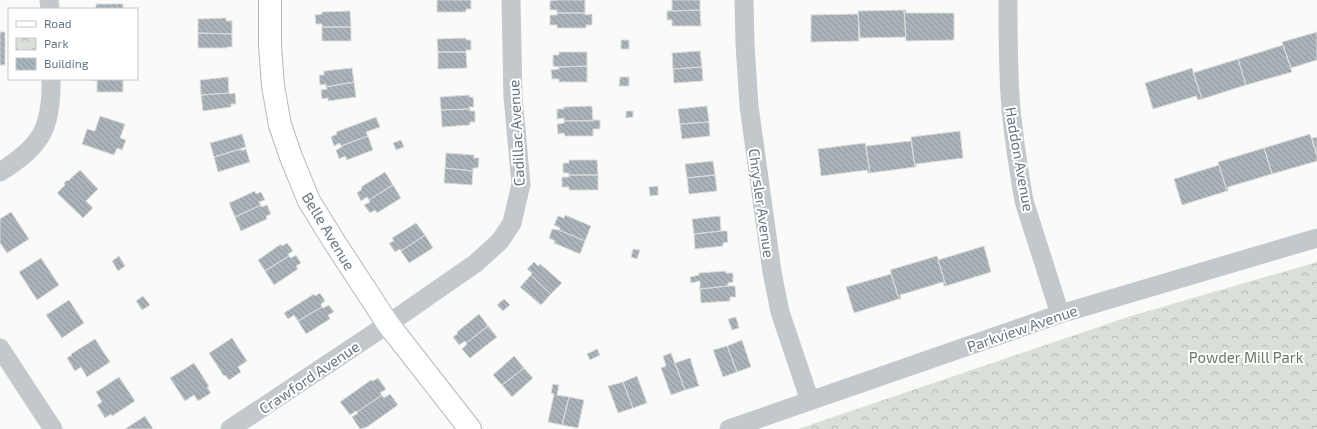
<svg xmlns="http://www.w3.org/2000/svg" width="1317" height="429" font-family="'Exo 2',sans-serif">
<style>
.park{fill:url(#park-crowns)}
.building{fill:url(#building-back-hatch);stroke:#dcdcda}
.lines{fill:none;stroke-linecap:round;stroke-linejoin:round}
.secondary-casing{stroke:#b3babf;stroke-width:24}
.street{stroke:#c3c8cc;stroke-width:19}
.secondary{stroke:#fff;stroke-width:22}
.labels{text-anchor:middle;dominant-baseline:central;stroke-width:4;stroke-linejoin:round;paint-order:stroke}
.street-label{font-size:15px;fill:#657683;stroke:#fff}
.park-label{font-size:15px;fill:#687a64;stroke:#fff}
</style>
<defs>
<pattern id="park-crowns" width="20" height="18" patternUnits="userSpaceOnUse"><rect width="20" height="18" fill="#dadfd7"/><path d="M2 6a3 3 0 1 1 6 0M12 15a3 3 0 1 1 6 0" fill="none" stroke="#b4b9b4"/></pattern>
<pattern id="building-back-hatch" width="6" height="6" patternUnits="userSpaceOnUse"><rect width="6" height="6" fill="#aab3b9"/><path d="M-1 5l2 2M0 0l6 6M5-1l2 2" fill="none" stroke="#8e969c"/></pattern>
</defs>
<rect width="100%" height="100%" fill="#fafaf8"/>
<path class="park" d="M 1317,262 L 1317,429 L 798,429 L 1131,316 Z"/>
<path class="building" d="M 437,0 L 471,0 L 471,9 L 466,9 L 466,12 L 437,12 Z
M 557,0 L 585,0 L 585,13 L 557,13 L 557,10 L 550,10 L 550,1 Z
M 672,0 L 700,0 L 700,10 L 672,11 Z
M 96,4 L 123,4 L 123,9 L 96,9 Z
M 700,10 L 701,26 L 672,26 L 672,20 L 667,20 L 667,11 Z
M 904,10 L 906,37 L 860,38 L 858,11 Z
M 904,10 L 906,10 L 906,13 L 954,13 L 954,40 L 906,41 Z
M 350,11 L 351,27 L 322,27 L 322,24 L 316,24 L 315,15 L 322,14 L 322,12 Z
M 557,13 L 585,13 L 585,15 L 592,14 L 592,25 L 586,25 L 586,28 L 557,28 L 557,25 L 550,25 L 550,15 L 557,15 Z
M 858,14 L 859,41 L 811,42 L 811,15 Z
M 226,18 L 226,21 L 232,21 L 232,34 L 198,33 L 198,19 Z
M 322,27 L 351,27 L 351,41 L 322,41 Z
M 0,32 L 5,32 L 5,65 L 0,65 Z
M 1317,32 L 1317,60 L 1291,68 L 1282,42 Z
M 198,33 L 232,34 L 232,47 L 227,47 L 227,48 L 198,48 Z
M 466,38 L 466,40 L 471,40 L 471,50 L 466,50 L 466,52 L 438,52 L 437,39 Z
M 621,40 L 629,40 L 629,49 L 621,49 Z
M 1283,45 L 1292,72 L 1246,85 L 1238,59 Z
M 700,51 L 702,67 L 673,69 L 672,53 Z
M 438,52 L 466,52 L 467,68 L 438,69 Z
M 559,52 L 587,52 L 587,66 L 559,67 L 553,66 L 553,55 L 559,55 Z
M 1238,59 L 1246,85 L 1202,99 L 1193,73 Z
M 587,66 L 587,82 L 559,82 L 559,79 L 552,79 L 551,70 L 559,69 L 559,67 Z
M 702,67 L 703,81 L 674,83 L 673,69 Z
M 352,68 L 354,82 L 326,87 L 326,84 L 320,85 L 319,75 L 324,75 L 324,71 Z
M 1192,68 L 1202,99 L 1198,100 L 1196,96 L 1153,109 L 1145,83 Z
M 228,77 L 229,93 L 201,95 L 200,80 Z
M 620,77 L 629,77 L 629,86 L 619,86 Z
M 92,79 L 123,79 L 123,92 L 97,92 L 97,80 L 92,81 Z
M 354,82 L 356,97 L 328,101 L 328,98 L 322,99 L 321,90 L 327,89 L 326,87 Z
M 229,93 L 230,94 L 235,93 L 236,104 L 231,104 L 231,107 L 203,111 L 201,95 Z
M 469,95 L 469,97 L 473,97 L 474,107 L 469,107 L 470,109 L 441,110 L 440,97 Z
M 592,106 L 593,121 L 564,121 L 564,118 L 557,119 L 557,109 L 564,109 L 564,107 Z
M 707,106 L 709,122 L 680,124 L 678,109 Z
M 470,109 L 470,111 L 475,111 L 475,122 L 470,122 L 470,125 L 442,127 L 441,110 Z
M 626,111 L 633,111 L 633,117 L 626,118 Z
M 100,116 L 125,124 L 120,138 L 126,140 L 122,150 L 117,148 L 114,155 L 82,144 L 87,129 L 95,131 Z
M 376,117 L 380,127 L 366,132 L 368,136 L 341,146 L 340,143 L 334,146 L 331,137 L 337,134 L 336,132 Z
M 600,120 L 600,129 L 593,129 L 593,136 L 565,136 L 564,133 L 558,134 L 557,124 L 564,123 L 564,121 Z
M 709,122 L 710,136 L 682,139 L 680,124 Z
M 960,131 L 963,158 L 916,164 L 916,167 L 915,167 L 911,137 Z
M 242,134 L 246,147 L 214,157 L 210,143 Z
M 1310,134 L 1317,156 L 1317,162 L 1317,161 L 1272,174 L 1264,148 Z
M 368,136 L 373,150 L 347,160 L 345,156 L 339,159 L 336,150 L 342,147 L 341,146 Z
M 1317,137 L 1317,156 L 1312,138 Z
M 401,140 L 404,147 L 396,150 L 393,143 Z
M 911,141 L 915,167 L 870,173 L 866,146 Z
M 865,143 L 870,173 L 868,173 L 867,170 L 821,176 L 818,149 Z
M 1264,148 L 1272,174 L 1228,187 L 1228,191 L 1227,191 L 1218,162 Z
M 241,149 L 241,151 L 246,149 L 250,162 L 218,172 L 214,157 Z
M 446,153 L 474,155 L 474,158 L 479,158 L 478,168 L 473,168 L 473,171 L 445,168 Z
M 569,160 L 597,160 L 598,175 L 569,175 L 569,173 L 563,173 L 563,163 L 569,163 Z
M 713,161 L 715,175 L 687,178 L 685,164 Z
M 1219,165 L 1227,191 L 1182,205 L 1174,179 Z
M 445,168 L 473,171 L 472,185 L 444,183 Z
M 80,170 L 98,189 L 86,201 L 93,208 L 83,218 L 57,193 L 65,185 L 64,183 L 67,180 L 68,181 Z
M 385,172 L 393,185 L 369,200 L 367,197 L 361,201 L 357,193 L 362,189 L 361,187 Z
M 569,175 L 598,175 L 598,190 L 569,190 L 569,187 L 562,187 L 562,177 L 569,177 Z
M 715,175 L 717,191 L 689,194 L 687,178 Z
M 393,185 L 401,198 L 377,213 L 375,210 L 370,213 L 364,205 L 370,202 L 369,200 Z
M 658,186 L 658,195 L 650,196 L 649,187 Z
M 255,191 L 256,194 L 261,192 L 265,200 L 259,202 L 261,205 L 235,217 L 229,203 Z
M 261,205 L 261,207 L 267,205 L 271,214 L 266,216 L 267,219 L 241,231 L 235,217 Z
M 11,212 L 29,239 L 7,253 L 0,243 L 0,219 Z
M 565,215 L 591,226 L 585,241 L 559,230 L 560,228 L 554,225 L 558,216 L 564,218 Z
M 720,216 L 721,231 L 694,234 L 692,219 Z
M 416,223 L 425,235 L 401,251 L 400,249 L 395,252 L 389,243 L 394,241 L 392,238 Z
M 552,229 L 559,230 L 585,241 L 580,254 L 554,243 L 555,241 L 549,238 Z
M 721,231 L 727,231 L 728,242 L 723,243 L 723,246 L 695,249 L 694,234 Z
M 425,235 L 433,248 L 409,263 L 401,251 Z
M 287,243 L 293,251 L 288,254 L 289,256 L 265,271 L 258,260 L 281,244 L 282,246 Z
M 984,246 L 991,272 L 946,286 L 938,260 Z
M 633,249 L 640,250 L 637,259 L 631,257 Z
M 296,255 L 301,263 L 296,266 L 298,269 L 274,285 L 265,271 L 289,256 L 291,258 Z
M 119,256 L 125,266 L 118,271 L 112,261 Z
M 937,256 L 946,286 L 944,286 L 943,282 L 900,295 L 901,299 L 899,299 L 890,270 Z
M 41,258 L 59,285 L 37,300 L 19,272 Z
M 534,262 L 538,266 L 540,264 L 562,283 L 551,294 L 531,275 L 532,273 L 527,269 Z
M 726,271 L 726,273 L 733,273 L 733,282 L 728,283 L 728,286 L 700,289 L 700,281 L 691,283 L 690,277 L 699,275 L 699,273 Z
M 891,274 L 899,299 L 854,313 L 846,287 Z
M 531,275 L 551,294 L 541,305 L 520,287 Z
M 728,286 L 735,286 L 736,297 L 730,297 L 730,301 L 701,303 L 700,289 Z
M 320,293 L 325,301 L 321,304 L 322,307 L 298,321 L 294,315 L 288,319 L 284,313 L 314,294 L 315,296 Z
M 143,296 L 150,305 L 142,310 L 136,301 Z
M 504,299 L 510,305 L 503,311 L 497,305 Z
M 69,300 L 84,323 L 62,338 L 46,315 Z
M 329,305 L 334,312 L 328,315 L 330,319 L 306,334 L 298,321 L 322,307 L 323,308 Z
M 479,314 L 488,326 L 466,343 L 465,341 L 459,345 L 453,337 L 458,333 L 457,332 Z
M 736,317 L 739,328 L 732,330 L 728,319 Z
M 488,326 L 497,337 L 470,358 L 462,349 L 467,344 L 466,343 Z
M 232,338 L 247,361 L 238,367 L 241,372 L 229,380 L 225,375 L 224,376 L 209,353 Z
M 95,339 L 110,362 L 87,377 L 81,367 L 75,371 L 67,358 L 72,355 L 71,354 Z
M 742,340 L 751,367 L 737,372 L 727,346 Z
M 727,346 L 737,372 L 723,377 L 713,350 Z
M 597,349 L 600,355 L 590,360 L 587,354 Z
M 671,353 L 685,390 L 671,395 L 661,368 L 666,366 L 663,356 Z
M 514,356 L 524,368 L 502,385 L 493,375 Z
M 690,358 L 699,386 L 685,390 L 675,363 Z
M 194,363 L 209,386 L 207,387 L 211,393 L 198,401 L 194,395 L 185,401 L 170,378 Z
M 524,368 L 533,378 L 512,397 L 502,385 Z
M 637,376 L 647,403 L 633,408 L 623,382 Z
M 119,377 L 135,401 L 112,416 L 111,414 L 105,418 L 97,405 L 102,402 L 96,392 Z
M 378,378 L 386,389 L 380,393 L 382,395 L 357,412 L 356,411 L 350,415 L 340,402 L 371,380 L 373,381 Z
M 623,382 L 633,408 L 618,413 L 608,386 Z
M 553,384 L 559,385 L 557,395 L 569,397 L 562,425 L 548,422 L 554,394 L 551,393 Z
M 390,394 L 398,405 L 367,427 L 360,429 L 352,417 L 358,413 L 357,412 L 382,395 L 384,398 Z
M 569,397 L 584,400 L 578,428 L 562,425 Z
M 145,416 L 153,429 L 125,429 Z"/>
<g class="lines">
<defs>
<path id="secondary" d="M 270,0 L 270,45 L 273,86 L 280,125 L 291,157 L 309,201 L 335,243 L 388,324 L 470,429"/>
</defs>
<use href="#secondary" class="secondary-casing"/>
<path class="street" d="M 49,0 L 50,9
M 744,0 L 745,44 L 749,106 L 772,272 L 780,312 L 810,401
M 1008,0 C 1008,32 1008,63 1010,95 C 1012,131 1018,166 1024,201 L 1060,314
M 0,172 C 41,146 52,129 51,79
M 0,348 L 53,429
M 230,429 L 388,324 L 476,263 L 500,241 L 512,223 L 521,184 L 513,97 L 511,0
M 729,429 L 1060,314 L 1317,238"/>
<use href="#secondary" class="secondary"/>
</g>
<g class="labels">
<g class="street-label">
<text transform="translate(516 133) rotate(-93)">Cadillac Avenue</text>
<text transform="translate(1020 159) rotate(80)">Haddon Avenue</text>
<text transform="translate(762 203) rotate(82)">Chrysler Avenue</text>
<text transform="translate(329 231) rotate(59)">Belle Avenue</text>
<text transform="translate(1022 328) rotate(-19)">Parkview Avenue</text>
<text transform="translate(309 377) rotate(-34)">Crawford Avenue</text>
</g>
<g class="park-label">
<text x="1246" y="357">Powder Mill Park</text>
</g>
</g>
<rect x="8" y="8" width="130" height="72" fill="#ffffff" stroke="#c1c8cd"/>
<rect x="16" y="21" width="20" height="6" fill="#ffffff" stroke="#c1c8cd"/>
<text x="44" y="28" font-size="12" fill="#657683">Road</text>
<rect x="16" y="38" width="20" height="12" fill="url(#park-crowns)" stroke="#c1c8cd"/>
<text x="44" y="48" font-size="12" fill="#657683">Park</text>
<rect x="16" y="58" width="20" height="12" fill="url(#building-back-hatch)" stroke="#c1c8cd"/>
<text x="44" y="68" font-size="12" fill="#657683">Building</text>
</svg>
